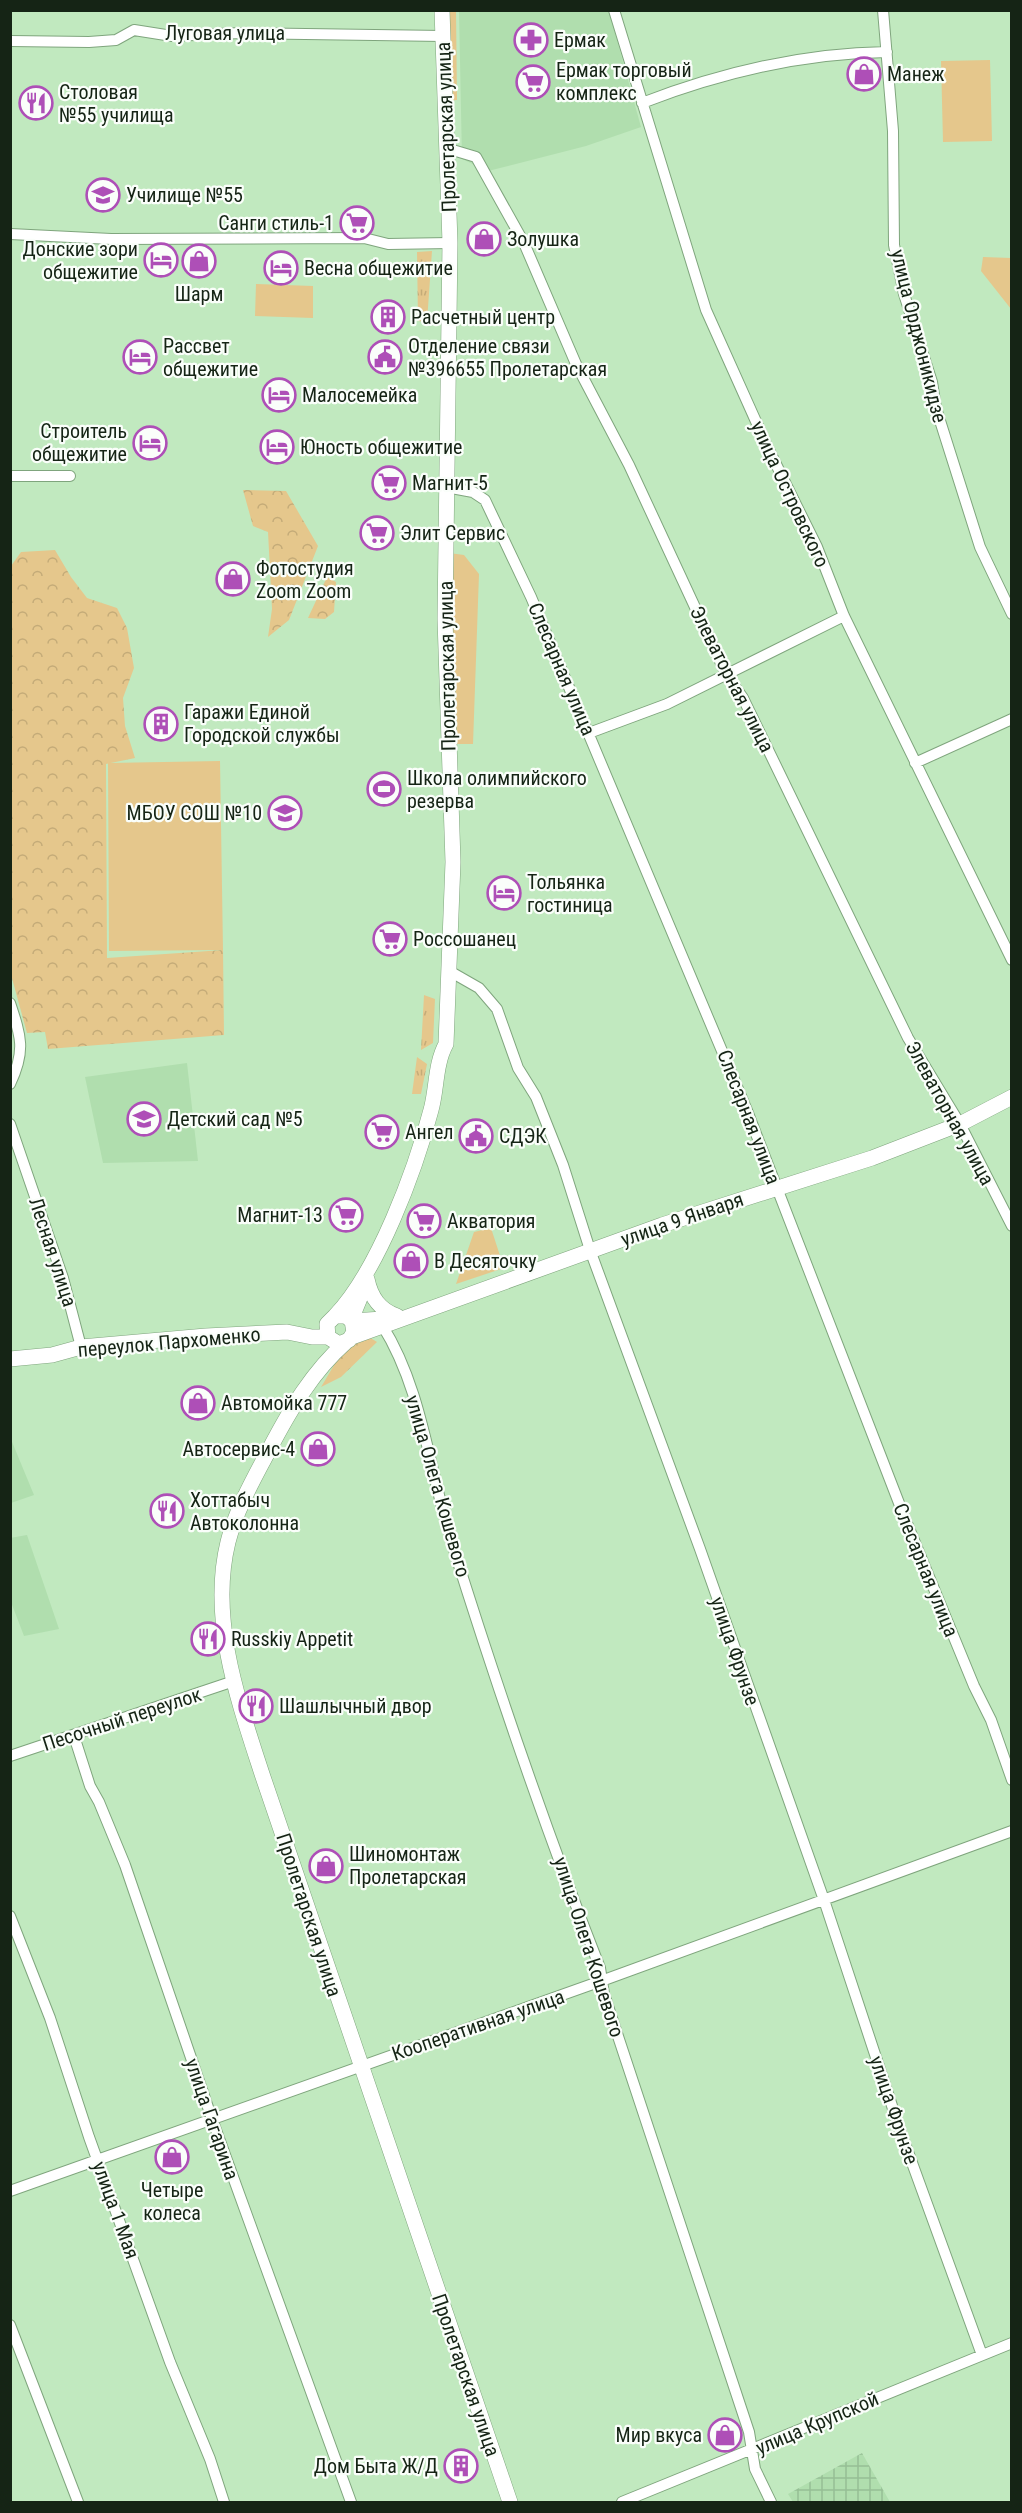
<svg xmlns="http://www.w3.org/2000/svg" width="1022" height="2513" font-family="'Roboto Condensed',sans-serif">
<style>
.built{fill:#b0deae}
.industrial{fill:url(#industrial-grid)}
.grass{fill:url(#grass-tufts)}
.forest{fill:url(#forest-crowns)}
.park{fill:#e5c78c}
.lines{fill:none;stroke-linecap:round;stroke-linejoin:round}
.street-casing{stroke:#7fa57d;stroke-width:12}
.secondary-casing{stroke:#7fa57d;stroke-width:16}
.street{stroke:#fff;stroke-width:10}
.secondary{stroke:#fff;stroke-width:15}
.labels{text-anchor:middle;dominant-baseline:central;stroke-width:4.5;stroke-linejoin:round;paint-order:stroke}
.street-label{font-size:20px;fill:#152415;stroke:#fafefa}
.poi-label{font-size:20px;fill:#152415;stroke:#fafefa;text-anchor:start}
</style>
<defs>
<pattern id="industrial-grid" width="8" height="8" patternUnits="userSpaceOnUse" patternTransform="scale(1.5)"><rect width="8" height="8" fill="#b0deae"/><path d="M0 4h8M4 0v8" fill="none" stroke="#96be95"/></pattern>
<pattern id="grass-tufts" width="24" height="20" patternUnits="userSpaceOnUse" patternTransform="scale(1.5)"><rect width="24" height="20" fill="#e5c78c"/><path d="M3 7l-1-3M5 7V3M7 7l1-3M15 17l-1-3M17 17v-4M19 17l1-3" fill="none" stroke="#c4ab78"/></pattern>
<pattern id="forest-crowns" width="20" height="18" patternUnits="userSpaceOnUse" patternTransform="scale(1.5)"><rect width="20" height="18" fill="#e5c78c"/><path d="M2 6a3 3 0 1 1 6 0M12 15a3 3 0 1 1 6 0" fill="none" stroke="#c4ab78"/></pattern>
</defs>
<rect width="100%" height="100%" fill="#c1e9bf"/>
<path class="built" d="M 459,11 L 609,11 L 641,127 L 586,146 L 488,171 L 462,159 Z
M 187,1063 L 198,1161 L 103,1163 L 85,1077 Z
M 10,1437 L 34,1495 L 11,1503 L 10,1503 Z
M 27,1535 L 59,1629 L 24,1636 L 11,1602 L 10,1538 Z"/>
<path class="industrial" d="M 862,2453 L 890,2502 L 793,2502 L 788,2494 Z"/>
<path class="grass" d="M 432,251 L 427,322 L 418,321 L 417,252 Z
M 424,995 L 435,999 L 433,1043 L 421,1050 Z
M 417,1057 L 427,1064 L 421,1094 L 412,1094 Z"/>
<path class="forest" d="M 243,490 L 286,491 L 318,546 L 289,620 L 268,637 L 272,609 L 268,532 L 253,526 Z
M 55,550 L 71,577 L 87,598 L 117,608 L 127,628 L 134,668 L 123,698 L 125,726 L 135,758 L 106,764 L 107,958 L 223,950 L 224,1035 L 48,1049 L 45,1032 L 27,1033 L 10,971 L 11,566 L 21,552 Z
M 327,577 L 336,582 L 334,612 L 325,619 L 308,618 Z
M 369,1337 L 377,1342 L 341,1377 L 321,1387 C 334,1367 344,1341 369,1337 Z"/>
<path class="park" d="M 449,11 L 456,11 L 457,100 L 448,101 Z
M 990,60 L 992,141 L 943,142 L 941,61 Z
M 983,257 L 1011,258 L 1011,309 L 981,271 Z
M 256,284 L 313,286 L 313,318 L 255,316 Z
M 449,553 L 464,555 L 479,574 L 473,744 L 456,744 Z
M 220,761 L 223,950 L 109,951 L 108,763 Z
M 491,1228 L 504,1268 L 456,1284 L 474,1232 Z"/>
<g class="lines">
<defs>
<path id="street" d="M 614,10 L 706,310 L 767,446 L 817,547 L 844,616 L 1012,960
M 883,10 L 893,131 L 894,245 L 904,294 L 932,382 L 936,408 L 980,547 L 1012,614
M 10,41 L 89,42 L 116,40 L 134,30 L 172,36 L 241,33 L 443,36
M 642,103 C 720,73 802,53 887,52
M 446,148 L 476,157 L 524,243 L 576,364 L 629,465 L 726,674 L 743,698 L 908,1038 L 960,1124 L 1012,1226
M 10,234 L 111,239 L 364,238 L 388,244 L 450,243
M 10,476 L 70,476
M 446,487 L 473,492 L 485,500 L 531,597 L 746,1108 L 904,1516 L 974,1686 L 991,1720 L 1012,1780
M 589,733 L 667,704 L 844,616
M 915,763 L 1012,719
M 451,972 L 479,988 L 497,1009 L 518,1068 L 536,1097 L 563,1165 L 590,1250 L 700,1549 L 824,1900 L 899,2127 L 982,2355
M 10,1003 C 21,1036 26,1051 10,1084
M 10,1124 L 63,1278 L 81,1347
M 382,1325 C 422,1388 429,1469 451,1540 C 496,1684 545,1828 600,1968 L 604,1994 L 749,2432 L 755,2469 L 771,2502
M 74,1736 L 90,1786 L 99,1802 L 125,1865 L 212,2119 L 351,2502
M 10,1756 L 234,1681
M 10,1916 L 50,2018 L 89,2137 L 170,2362 L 210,2459 L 224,2502
M 10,2191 L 604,1980 L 1012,1831
M 10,2325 L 78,2502
M 622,2502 L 1012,2343"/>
<path id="secondary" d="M 367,1279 C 371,1298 380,1310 397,1316
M 335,1316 C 378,1271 415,1171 431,1110 C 437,1089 435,1064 446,1044 L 453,862 L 445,619 L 450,243 L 442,10
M 351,1320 L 367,1281
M 352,1321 L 354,1332 L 349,1340 L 339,1344 L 328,1337 L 327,1324 L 335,1316 L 346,1316 L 352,1321 L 383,1319
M 352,1337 L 662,1225 L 872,1158 L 960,1124 L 1012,1097
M 346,1342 C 312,1372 290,1410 269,1450 C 254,1478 236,1510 228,1542 C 209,1619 238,1700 262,1774 L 510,2502
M 10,1359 L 52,1355 L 81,1347 L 206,1336 L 287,1332 L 312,1337 L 328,1337"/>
</defs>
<use href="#street" class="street-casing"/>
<use href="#secondary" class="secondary-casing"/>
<use href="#street" class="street"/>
<use href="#secondary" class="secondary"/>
</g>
<defs>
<symbol id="pharmacy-ring" viewBox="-11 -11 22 22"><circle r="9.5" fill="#fafefa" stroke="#ae4fb7" stroke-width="1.5"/><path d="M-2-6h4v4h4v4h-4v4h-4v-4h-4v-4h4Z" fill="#ae4fb7"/></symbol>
<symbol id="shop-ring" viewBox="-11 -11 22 22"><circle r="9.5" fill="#fafefa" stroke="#ae4fb7" stroke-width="1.5"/><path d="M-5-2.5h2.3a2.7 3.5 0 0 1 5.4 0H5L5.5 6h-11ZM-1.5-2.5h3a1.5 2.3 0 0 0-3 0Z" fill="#ae4fb7"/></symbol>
<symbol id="supermarket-ring" viewBox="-11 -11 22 22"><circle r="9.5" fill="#fafefa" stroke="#ae4fb7" stroke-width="1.5"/><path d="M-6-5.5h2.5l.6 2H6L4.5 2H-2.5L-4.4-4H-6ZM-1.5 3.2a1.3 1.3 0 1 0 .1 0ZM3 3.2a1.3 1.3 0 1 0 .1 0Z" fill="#ae4fb7"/></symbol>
<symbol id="restaurant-ring" viewBox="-11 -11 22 22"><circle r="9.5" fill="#fafefa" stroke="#ae4fb7" stroke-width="1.5"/><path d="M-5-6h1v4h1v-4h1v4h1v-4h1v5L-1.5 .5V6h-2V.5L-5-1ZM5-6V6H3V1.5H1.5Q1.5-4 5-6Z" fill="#ae4fb7"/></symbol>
<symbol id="school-ring" viewBox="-11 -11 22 22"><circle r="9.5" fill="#fafefa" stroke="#ae4fb7" stroke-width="1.5"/><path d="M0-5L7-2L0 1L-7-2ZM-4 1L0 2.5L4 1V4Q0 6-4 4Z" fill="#ae4fb7"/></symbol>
<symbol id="hotel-ring" viewBox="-11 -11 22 22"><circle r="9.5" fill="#fafefa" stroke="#ae4fb7" stroke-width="1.5"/><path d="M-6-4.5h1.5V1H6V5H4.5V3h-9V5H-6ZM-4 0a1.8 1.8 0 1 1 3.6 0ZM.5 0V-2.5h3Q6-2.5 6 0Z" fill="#ae4fb7"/></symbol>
<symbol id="building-ring" viewBox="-11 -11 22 22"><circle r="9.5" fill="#fafefa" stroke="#ae4fb7" stroke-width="1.5"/><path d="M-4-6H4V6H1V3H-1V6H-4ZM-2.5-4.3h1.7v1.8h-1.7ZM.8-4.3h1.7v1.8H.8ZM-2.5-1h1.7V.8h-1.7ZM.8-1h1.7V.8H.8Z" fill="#ae4fb7"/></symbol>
<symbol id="civic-ring" viewBox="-11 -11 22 22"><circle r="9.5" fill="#fafefa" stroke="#ae4fb7" stroke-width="1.5"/><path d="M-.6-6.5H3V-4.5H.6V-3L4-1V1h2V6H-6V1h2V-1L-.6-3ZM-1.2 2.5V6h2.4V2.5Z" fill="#ae4fb7"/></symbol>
<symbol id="stadium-ring" viewBox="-11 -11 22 22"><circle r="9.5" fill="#fafefa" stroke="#ae4fb7" stroke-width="1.5"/><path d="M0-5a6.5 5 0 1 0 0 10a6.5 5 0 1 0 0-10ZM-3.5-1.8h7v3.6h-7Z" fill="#ae4fb7"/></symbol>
</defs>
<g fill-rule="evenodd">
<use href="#pharmacy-ring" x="512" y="21" width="38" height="38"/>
<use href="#shop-ring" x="845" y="55" width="38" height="38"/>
<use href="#supermarket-ring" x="514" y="63" width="38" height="38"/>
<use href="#restaurant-ring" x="17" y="84" width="38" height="38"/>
<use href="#school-ring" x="84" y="176" width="38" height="38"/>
<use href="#supermarket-ring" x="338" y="204" width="38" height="38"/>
<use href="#shop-ring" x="465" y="220" width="38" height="38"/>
<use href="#hotel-ring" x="142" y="241" width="38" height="38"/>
<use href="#shop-ring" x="180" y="242" width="38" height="38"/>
<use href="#hotel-ring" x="262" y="249" width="38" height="38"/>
<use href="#building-ring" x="369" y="298" width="38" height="38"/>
<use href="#hotel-ring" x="121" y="338" width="38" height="38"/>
<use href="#civic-ring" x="366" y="338" width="38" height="38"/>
<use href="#hotel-ring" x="260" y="376" width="38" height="38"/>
<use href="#hotel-ring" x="131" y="424" width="38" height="38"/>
<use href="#hotel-ring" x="258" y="428" width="38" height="38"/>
<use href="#supermarket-ring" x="370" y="464" width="38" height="38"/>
<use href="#supermarket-ring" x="358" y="514" width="38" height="38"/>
<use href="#shop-ring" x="214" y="560" width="38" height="38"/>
<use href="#building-ring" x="142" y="705" width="38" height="38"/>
<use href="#stadium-ring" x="365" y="770" width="38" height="38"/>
<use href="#school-ring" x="266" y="794" width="38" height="38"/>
<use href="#hotel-ring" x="485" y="874" width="38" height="38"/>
<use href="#supermarket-ring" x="371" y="920" width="38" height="38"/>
<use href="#school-ring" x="125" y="1100" width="38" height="38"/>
<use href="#supermarket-ring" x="363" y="1113" width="38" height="38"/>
<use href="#civic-ring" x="457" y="1117" width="38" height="38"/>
<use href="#supermarket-ring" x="327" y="1196" width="38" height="38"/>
<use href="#supermarket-ring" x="405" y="1202" width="38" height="38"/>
<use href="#shop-ring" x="392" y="1242" width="38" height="38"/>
<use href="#shop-ring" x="179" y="1384" width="38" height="38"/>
<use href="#shop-ring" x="299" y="1430" width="38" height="38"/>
<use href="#restaurant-ring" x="148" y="1492" width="38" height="38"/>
<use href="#restaurant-ring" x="189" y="1620" width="38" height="38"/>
<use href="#restaurant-ring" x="237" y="1687" width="38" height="38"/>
<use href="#shop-ring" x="307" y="1847" width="38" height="38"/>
<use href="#shop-ring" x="153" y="2138" width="38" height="38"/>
<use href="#shop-ring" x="706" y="2416" width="38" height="38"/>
<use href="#building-ring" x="442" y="2447" width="38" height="38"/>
</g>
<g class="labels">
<g class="street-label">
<text x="225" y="33">Луговая улица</text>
<text transform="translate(446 127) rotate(-92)">Пролетарская улица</text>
<text transform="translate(919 336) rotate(76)">улица Орджоникидзе</text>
<text transform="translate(790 494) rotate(65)">улица Островского</text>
<text transform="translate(447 666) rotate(-91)">Пролетарская улица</text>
<text transform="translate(562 669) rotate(67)">Слесарная улица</text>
<text transform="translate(732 679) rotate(63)">Элеваторная улица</text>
<text transform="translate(950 1113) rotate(61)">Элеваторная улица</text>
<text transform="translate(749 1117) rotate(69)">Слесарная улица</text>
<text transform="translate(682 1219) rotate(-19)">улица 9 Января</text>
<text transform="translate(53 1252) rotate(72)">Лесная улица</text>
<text transform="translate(169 1342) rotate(-5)">переулок Пархоменко</text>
<text transform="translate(438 1486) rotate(74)">улица Олега Кошевого</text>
<text transform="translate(926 1570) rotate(68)">Слесарная улица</text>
<text transform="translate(735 1651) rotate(71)">улица Фрунзе</text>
<text transform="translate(122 1719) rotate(-18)">Песочный переулок</text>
<text transform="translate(309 1915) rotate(72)">Пролетарская улица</text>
<text transform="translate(589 1947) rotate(72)">улица Олега Кошевого</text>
<text transform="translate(478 2025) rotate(-19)">Кооперативная улица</text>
<text transform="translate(894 2110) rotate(71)">улица Фрунзе</text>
<text transform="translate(212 2119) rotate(71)">улица Гагарина</text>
<text transform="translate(116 2210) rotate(70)">улица 1 Мая</text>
<text transform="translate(466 2375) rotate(71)">Пролетарская улица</text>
<text transform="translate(817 2423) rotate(-23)">улица Крупской</text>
</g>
<g class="poi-label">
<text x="554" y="40">Ермак</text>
<text x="556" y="70">Ермак торговый<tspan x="556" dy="23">комплекс</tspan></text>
<text x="887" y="74">Манеж</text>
<text x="59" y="92">Столовая<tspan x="59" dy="23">№55 училища</tspan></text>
<text x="126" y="195">Училище №55</text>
<text x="334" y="223" text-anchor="end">Санги стиль-1</text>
<text x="507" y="239">Золушка</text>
<text x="138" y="249" text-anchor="end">Донские зори<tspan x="138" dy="23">общежитие</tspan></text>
<text x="304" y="268">Весна общежитие</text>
<text x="199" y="294" text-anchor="middle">Шарм</text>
<text x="411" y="317">Расчетный центр</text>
<text x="163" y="346">Рассвет<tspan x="163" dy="23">общежитие</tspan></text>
<text x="408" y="346">Отделение связи<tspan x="408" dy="23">№396655 Пролетарская</tspan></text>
<text x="302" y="395">Малосемейка</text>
<text x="127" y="431" text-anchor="end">Строитель<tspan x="127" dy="23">общежитие</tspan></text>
<text x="300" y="447">Юность общежитие</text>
<text x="412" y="483">Магнит-5</text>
<text x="400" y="533">Элит Сервис</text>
<text x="256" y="568">Фотостудия<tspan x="256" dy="23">Zoom Zoom</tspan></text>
<text x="184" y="712">Гаражи Единой<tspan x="184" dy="23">Городской службы</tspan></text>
<text x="407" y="778">Школа олимпийского<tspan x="407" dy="23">резерва</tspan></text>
<text x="262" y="813" text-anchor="end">МБОУ СОШ №10</text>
<text x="527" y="882">Тольянка<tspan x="527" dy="23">гостиница</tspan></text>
<text x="413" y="939">Россошанец</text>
<text x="167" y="1119">Детский сад №5</text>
<text x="405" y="1132">Ангел</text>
<text x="499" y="1136">СДЭК</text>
<text x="323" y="1215" text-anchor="end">Магнит-13</text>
<text x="447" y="1221">Акватория</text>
<text x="434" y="1261">В Десяточку</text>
<text x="221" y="1403">Автомойка 777</text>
<text x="295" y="1449" text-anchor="end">Автосервис-4</text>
<text x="190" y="1500">Хоттабыч<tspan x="190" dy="23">Автоколонна</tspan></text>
<text x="231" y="1639">Russkiy Appetit</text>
<text x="279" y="1706">Шашлычный двор</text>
<text x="349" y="1854">Шиномонтаж<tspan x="349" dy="23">Пролетарская</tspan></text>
<text x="172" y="2190" text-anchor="middle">Четыре<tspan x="172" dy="23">колеса</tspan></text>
<text x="702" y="2435" text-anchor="end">Мир вкуса</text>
<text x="438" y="2466" text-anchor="end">Дом Быта Ж/Д</text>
</g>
</g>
<rect width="1022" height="2513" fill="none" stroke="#152415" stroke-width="24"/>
</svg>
